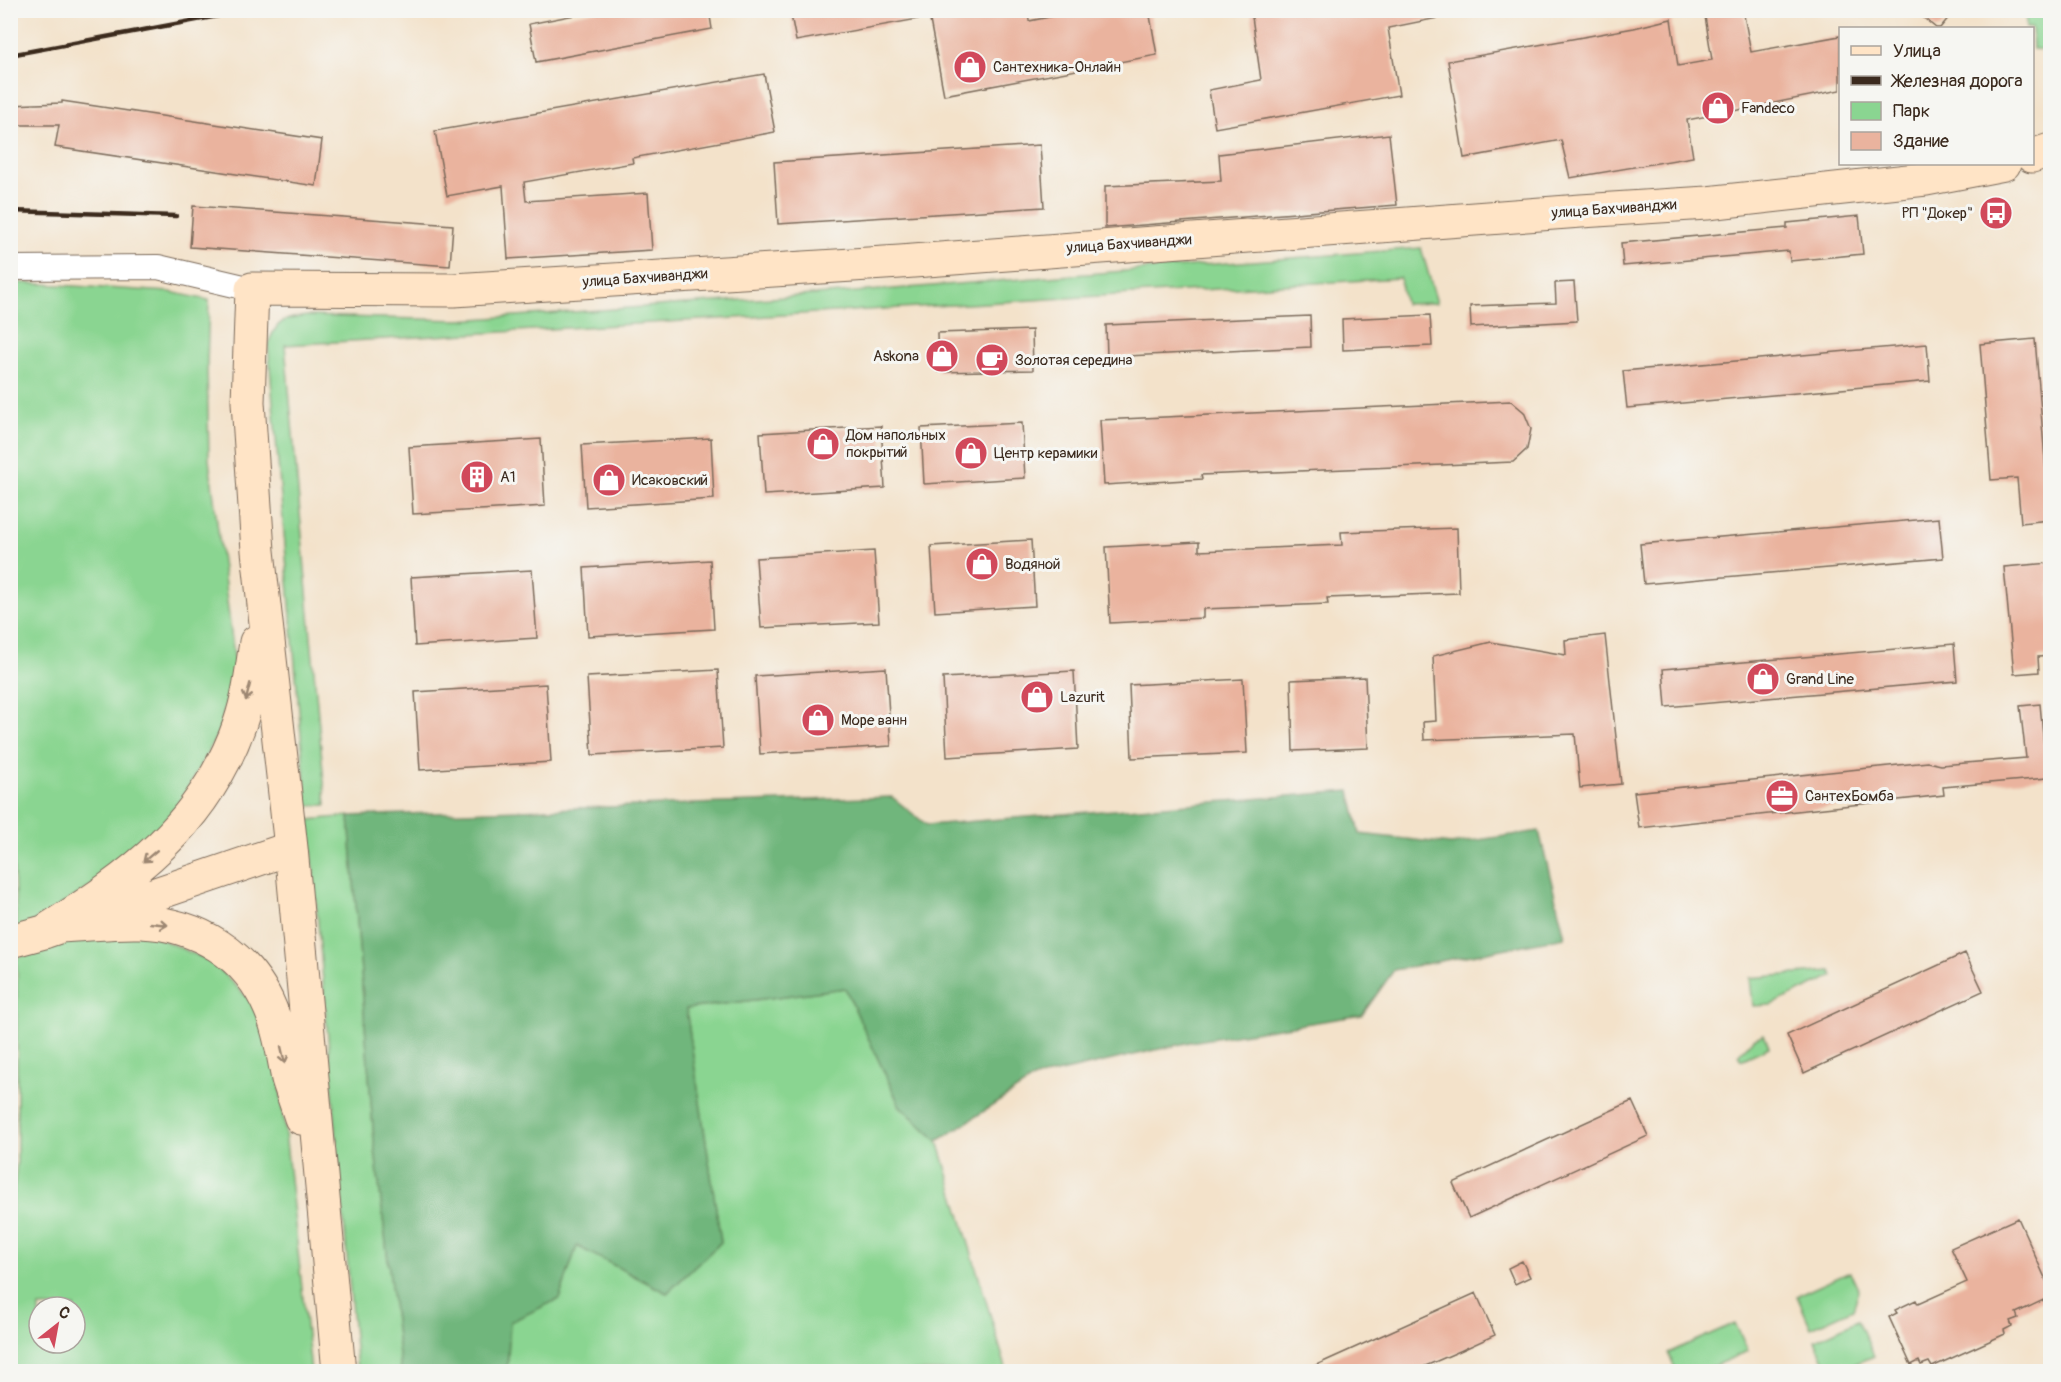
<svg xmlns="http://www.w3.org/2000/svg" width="2061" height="1382" font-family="Pangolin,sans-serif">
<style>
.green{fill:#8ad591;stroke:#628058;stroke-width:1.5;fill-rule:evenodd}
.forest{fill:#6fb67b;stroke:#55704c;stroke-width:1.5}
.building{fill:#eab39e}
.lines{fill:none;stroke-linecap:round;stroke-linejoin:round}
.street-casing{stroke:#7b6a5a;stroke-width:26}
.secondary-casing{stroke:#7b6a5a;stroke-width:35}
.street{stroke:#fff;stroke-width:24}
.secondary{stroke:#ffe4c6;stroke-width:33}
.rail{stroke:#3b2a1e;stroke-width:4.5}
.oneway{stroke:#9d8772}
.labels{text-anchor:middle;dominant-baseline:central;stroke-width:6;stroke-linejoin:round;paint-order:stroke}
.poi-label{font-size:15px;fill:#3b2a1e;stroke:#f6f6f2;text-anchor:start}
.street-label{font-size:15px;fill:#3b2a1e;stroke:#f6f6f2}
</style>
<rect width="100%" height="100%" fill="#f6f6f2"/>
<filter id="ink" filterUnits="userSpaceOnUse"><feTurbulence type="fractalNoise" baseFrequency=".0167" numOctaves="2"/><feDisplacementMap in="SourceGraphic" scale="12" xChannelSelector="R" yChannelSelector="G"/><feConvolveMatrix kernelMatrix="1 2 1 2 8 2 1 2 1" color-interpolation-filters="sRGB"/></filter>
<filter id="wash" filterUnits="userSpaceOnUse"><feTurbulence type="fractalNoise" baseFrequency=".008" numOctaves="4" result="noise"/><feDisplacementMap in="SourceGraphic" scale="24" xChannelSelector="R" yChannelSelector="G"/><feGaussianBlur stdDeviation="1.35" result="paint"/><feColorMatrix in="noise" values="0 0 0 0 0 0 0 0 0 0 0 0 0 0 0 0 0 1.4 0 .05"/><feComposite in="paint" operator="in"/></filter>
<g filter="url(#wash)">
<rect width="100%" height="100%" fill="#f3e2ca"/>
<path class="green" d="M 2026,11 L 2048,11 L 2049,50 L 2033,49 L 2032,28 L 2026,28 Z
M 1421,248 L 1437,303 L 1405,304 L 1400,278 L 285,345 L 326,805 L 307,806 L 268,344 C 277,320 283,319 307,316 L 459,320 L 842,293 Z
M 10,282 L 170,292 L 209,300 L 207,364 L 209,459 L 235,664 L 219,732 L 179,804 L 133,861 L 17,932 L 10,796 Z
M 349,816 L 374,1141 L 401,1371 L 357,1371 L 309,820 Z
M 147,933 L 212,962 L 251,1001 L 275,1041 L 311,1371 L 11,1372 L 10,1227 L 17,1162 L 17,958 L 80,935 ZM 39,1307 L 75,1307 L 75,1343 L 39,1343 Z
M 1831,971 L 1833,976 L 1771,1005 L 1753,1006 L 1750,978 Z
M 845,988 L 900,1106 L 938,1141 L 1007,1371 L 507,1372 L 510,1321 L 559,1299 L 577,1246 L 667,1293 L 721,1242 L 686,1009 Z
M 1764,1034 L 1769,1047 L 1741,1060 L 1738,1055 L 1753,1039 Z
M 1850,1272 L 1859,1291 L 1853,1309 L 1811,1328 L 1797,1296 Z
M 1858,1320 L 1874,1356 L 1839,1371 L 1829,1371 L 1815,1340 Z
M 1735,1323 L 1748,1351 L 1702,1371 L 1676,1371 L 1668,1353 Z"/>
<path class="forest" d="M 1350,791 L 1360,834 L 1451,844 L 1539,831 L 1565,937 L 1394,970 L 1362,1015 L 1190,1042 L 1035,1078 L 938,1141 L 900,1106 L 845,988 L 686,1009 L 721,1242 L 667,1293 L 577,1246 L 559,1299 L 510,1322 L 507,1371 L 401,1371 L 374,1141 L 349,816 L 892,797 L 927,825 Z"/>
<g id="blocks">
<path class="building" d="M 600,10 L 709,10 L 712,29 L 536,62 L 529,24 Z
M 790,10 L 917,10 L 918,19 L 796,41 Z
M 928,10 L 1028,10 L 1029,21 L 1084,10 L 1149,10 L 1157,55 L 944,95 Z
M 1251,10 L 1437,10 L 1438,18 L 1388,28 L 1399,95 L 1215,128 L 1209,90 L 1261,80 Z
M 1704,10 L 1743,10 L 1751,52 L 1840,36 L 1840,90 L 1687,120 L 1693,157 L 1570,178 L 1561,140 L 1464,158 L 1448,61 L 1634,28 L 1671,19 L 1678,66 L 1712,60 Z
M 1914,10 L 1955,10 L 1940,28 L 1936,28 Z
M 764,74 L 775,132 L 632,158 L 633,163 L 524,182 L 526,201 L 648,193 L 652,250 L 508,259 L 503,186 L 447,196 L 435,131 Z
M 62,101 L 322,140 L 316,186 L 55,147 L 59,125 L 10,125 L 10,105 L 62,103 Z
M 1389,134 L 1397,205 L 1105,228 L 1105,186 L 1221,181 L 1219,154 Z
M 1040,145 L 1044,207 L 778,224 L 774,162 Z
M 193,206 L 453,225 L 450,266 L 190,247 Z
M 1859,216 L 1863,254 L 1790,261 L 1789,251 L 1623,266 L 1621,243 L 1787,228 L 1787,223 Z
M 1574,282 L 1577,321 L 1471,327 L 1470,306 L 1556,303 L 1555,283 Z
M 1430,315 L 1432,346 L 1343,350 L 1342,319 Z
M 1310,316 L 1311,347 L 1107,357 L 1106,325 Z
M 1032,330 L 1033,370 L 938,372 L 937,333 Z
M 2035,339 L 2050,520 L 2021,523 L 2017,478 L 1991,480 L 1980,344 Z
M 1927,344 L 1930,381 L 1627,408 L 1623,371 Z
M 1511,401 L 1524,412 L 1531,429 L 1527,449 L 1513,462 L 1201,475 L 1202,479 L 1104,485 L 1100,420 Z
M 1022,423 L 1025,478 L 924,484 L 921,428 Z
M 881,426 L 885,488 L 764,495 L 760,433 Z
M 711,438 L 714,499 L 586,507 L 582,445 Z
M 541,439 L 545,506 L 413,514 L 409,447 Z
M 1939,518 L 1943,558 L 1644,584 L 1640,544 Z
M 1457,528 L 1459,593 L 1327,598 L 1328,604 L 1203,609 L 1203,618 L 1110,623 L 1106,547 L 1199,542 L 1199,551 L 1342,545 L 1341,532 Z
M 1031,540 L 1035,606 L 935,612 L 931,546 Z
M 874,551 L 879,622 L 761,628 L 756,558 Z
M 710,560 L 714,629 L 588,636 L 584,568 Z
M 2050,563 L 2050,656 L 2038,657 L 2039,672 L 2014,674 L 2004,567 Z
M 532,570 L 537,638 L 415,646 L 411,577 Z
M 1605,635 L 1621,784 L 1580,788 L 1575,734 L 1424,740 L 1423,722 L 1436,721 L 1433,656 L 1491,642 L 1566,655 L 1565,640 Z
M 1954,644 L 1957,681 L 1666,707 L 1663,669 Z
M 886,668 L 891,746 L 760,754 L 755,676 Z
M 718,670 L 723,748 L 592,755 L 587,677 Z
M 1074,671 L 1078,749 L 947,757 L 943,678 Z
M 1365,677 L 1368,748 L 1293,751 L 1291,680 Z
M 1243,679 L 1247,753 L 1132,758 L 1129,685 Z
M 546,684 L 551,762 L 420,770 L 415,692 Z
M 2040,704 L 2047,778 L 1943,787 L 1944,795 L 1639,828 L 1634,792 L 1928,762 L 1941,765 L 2026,758 L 2020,706 Z
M 1965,953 L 1983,991 L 1804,1073 L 1787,1035 Z
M 1632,1101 L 1648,1136 L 1469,1218 L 1453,1183 Z
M 2018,1218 L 2050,1289 L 2050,1297 L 2016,1313 L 2018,1318 L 2010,1321 L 2012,1326 L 2004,1330 L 2005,1334 L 1932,1367 L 1929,1362 L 1921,1365 L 1919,1361 L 1911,1365 L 1889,1317 L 1897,1313 L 1895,1310 L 1916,1300 L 1918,1304 L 1967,1282 L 1951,1248 Z
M 1522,1261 L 1530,1277 L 1515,1284 L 1508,1268 Z
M 1476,1293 L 1495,1335 L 1460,1351 L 1414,1371 L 1303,1371 Z"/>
</g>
</g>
<g filter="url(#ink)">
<use href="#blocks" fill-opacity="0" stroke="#7b6a5a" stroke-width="1.5"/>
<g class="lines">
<defs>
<path id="street" d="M 10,268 L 158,267 L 252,289"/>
<path id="secondary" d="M 2032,156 L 2050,150
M 59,926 C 86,925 114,921 141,922 C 198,924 248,955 270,1008 C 280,1030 283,1055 288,1079 C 292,1092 297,1105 301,1118
M 44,932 C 131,877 205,825 240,723 C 249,697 252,669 256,642
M 10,941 L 44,932 L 291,848
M 339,1372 L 291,848 L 258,551 L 248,402 L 252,289 L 454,290 L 900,262 L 1581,211 L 1707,203 L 1926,179 L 2004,164"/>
</defs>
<use href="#street" class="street-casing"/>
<use href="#secondary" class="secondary-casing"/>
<use href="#street" class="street"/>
<use href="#secondary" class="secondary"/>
<path class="rail" d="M 10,55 L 250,10
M 10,211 L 176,216"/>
</g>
<defs><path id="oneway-shaft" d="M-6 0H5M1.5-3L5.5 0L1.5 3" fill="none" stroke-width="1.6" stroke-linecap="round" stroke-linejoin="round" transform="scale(1.5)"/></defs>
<g class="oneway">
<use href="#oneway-shaft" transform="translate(248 692) rotate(104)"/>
<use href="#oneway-shaft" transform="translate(150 856) rotate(140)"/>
<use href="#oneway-shaft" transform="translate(159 924) rotate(6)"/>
<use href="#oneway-shaft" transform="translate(283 1055) rotate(77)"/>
</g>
</g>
<defs>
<symbol id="shop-disc" viewBox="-11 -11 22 22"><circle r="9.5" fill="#d1495b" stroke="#f6f6f2"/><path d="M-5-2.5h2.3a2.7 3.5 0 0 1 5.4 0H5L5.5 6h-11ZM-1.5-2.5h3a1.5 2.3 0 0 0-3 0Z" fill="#fff"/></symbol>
<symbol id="bus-disc" viewBox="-11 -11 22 22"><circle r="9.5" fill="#d1495b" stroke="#f6f6f2"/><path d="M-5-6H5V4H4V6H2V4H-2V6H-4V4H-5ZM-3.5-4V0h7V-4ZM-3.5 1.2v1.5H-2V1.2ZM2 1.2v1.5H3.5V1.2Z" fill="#fff"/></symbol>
<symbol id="cafe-disc" viewBox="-11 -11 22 22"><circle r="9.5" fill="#d1495b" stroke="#f6f6f2"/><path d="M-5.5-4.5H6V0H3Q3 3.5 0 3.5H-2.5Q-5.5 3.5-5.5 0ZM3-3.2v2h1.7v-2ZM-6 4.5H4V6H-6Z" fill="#fff"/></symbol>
<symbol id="building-disc" viewBox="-11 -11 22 22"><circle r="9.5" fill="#d1495b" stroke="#f6f6f2"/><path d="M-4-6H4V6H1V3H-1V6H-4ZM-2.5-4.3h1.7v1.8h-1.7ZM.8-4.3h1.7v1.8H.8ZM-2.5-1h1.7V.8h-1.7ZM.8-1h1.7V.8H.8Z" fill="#fff"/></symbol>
<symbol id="office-disc" viewBox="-11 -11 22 22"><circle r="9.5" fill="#d1495b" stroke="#f6f6f2"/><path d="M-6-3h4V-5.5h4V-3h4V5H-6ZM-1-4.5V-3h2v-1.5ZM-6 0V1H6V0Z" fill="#fff"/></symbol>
</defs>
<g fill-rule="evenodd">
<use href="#shop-disc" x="951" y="48" width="38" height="38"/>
<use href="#shop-disc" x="1699" y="89" width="38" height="38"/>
<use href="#bus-disc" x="1977" y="194" width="38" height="38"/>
<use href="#shop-disc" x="923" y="337" width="38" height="38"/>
<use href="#cafe-disc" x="973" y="341" width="38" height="38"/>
<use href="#shop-disc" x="804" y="425" width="38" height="38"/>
<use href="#shop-disc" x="952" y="434" width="38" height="38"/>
<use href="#building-disc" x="458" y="458" width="38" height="38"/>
<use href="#shop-disc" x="590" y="461" width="38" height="38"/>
<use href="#shop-disc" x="963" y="545" width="38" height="38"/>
<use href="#shop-disc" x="1744" y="660" width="38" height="38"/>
<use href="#shop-disc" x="1018" y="678" width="38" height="38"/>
<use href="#shop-disc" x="799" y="701" width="38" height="38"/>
<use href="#office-disc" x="1763" y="777" width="38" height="38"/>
</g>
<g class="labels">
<g class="poi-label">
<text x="993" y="67">Сантехника-Онлайн</text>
<text x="1741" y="108">Fandeco</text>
<text x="1973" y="213" text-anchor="end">РП "Докер"</text>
<text x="919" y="356" text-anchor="end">Askona</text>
<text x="1015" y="360">Золотая середина</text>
<text x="846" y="435">Дом напольных<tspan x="846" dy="17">покрытий</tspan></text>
<text x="994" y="453">Центр керамики</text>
<text x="500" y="477">A1</text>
<text x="632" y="480">Исаковский</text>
<text x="1005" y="564">Водяной</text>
<text x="1786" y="679">Grand Line</text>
<text x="1060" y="697">Lazurit</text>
<text x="841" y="720">Море ванн</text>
<text x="1805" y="796">СантехБомба</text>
</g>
<g class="street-label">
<text transform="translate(1614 209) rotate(-4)">улица Бахчиванджи</text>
<text transform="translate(1129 244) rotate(-4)">улица Бахчиванджи</text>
<text transform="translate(645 278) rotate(-4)">улица Бахчиванджи</text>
</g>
</g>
<rect width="2061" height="1382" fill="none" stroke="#f6f6f2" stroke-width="36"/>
<rect x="1839" y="27" width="195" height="138" fill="#f6f6f2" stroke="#aba49d" stroke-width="1.5"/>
<rect x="1851" y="46" width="30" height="9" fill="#ffe4c6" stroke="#aba49d" stroke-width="1.5"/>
<text x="1893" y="57" font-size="18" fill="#3b2a1e">Улица</text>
<rect x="1851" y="76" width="30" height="9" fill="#3b2a1e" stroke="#aba49d" stroke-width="1.5"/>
<text x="1893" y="87" font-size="18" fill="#3b2a1e">Железная дорога</text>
<rect x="1851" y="102" width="30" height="18" fill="#8ad591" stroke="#aba49d" stroke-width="1.5"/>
<text x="1893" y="117" font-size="18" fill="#3b2a1e">Парк</text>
<rect x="1851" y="132" width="30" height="18" fill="#eab39e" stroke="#aba49d" stroke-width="1.5"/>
<text x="1893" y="147" font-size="18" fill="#3b2a1e">Здание</text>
<g transform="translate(57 1325) rotate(31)"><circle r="28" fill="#f6f6f2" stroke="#aba49d" stroke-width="1.5"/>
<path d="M0-4.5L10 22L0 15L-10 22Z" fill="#d1495b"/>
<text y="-9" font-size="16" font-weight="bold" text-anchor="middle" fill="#3b2a1e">С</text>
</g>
</svg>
